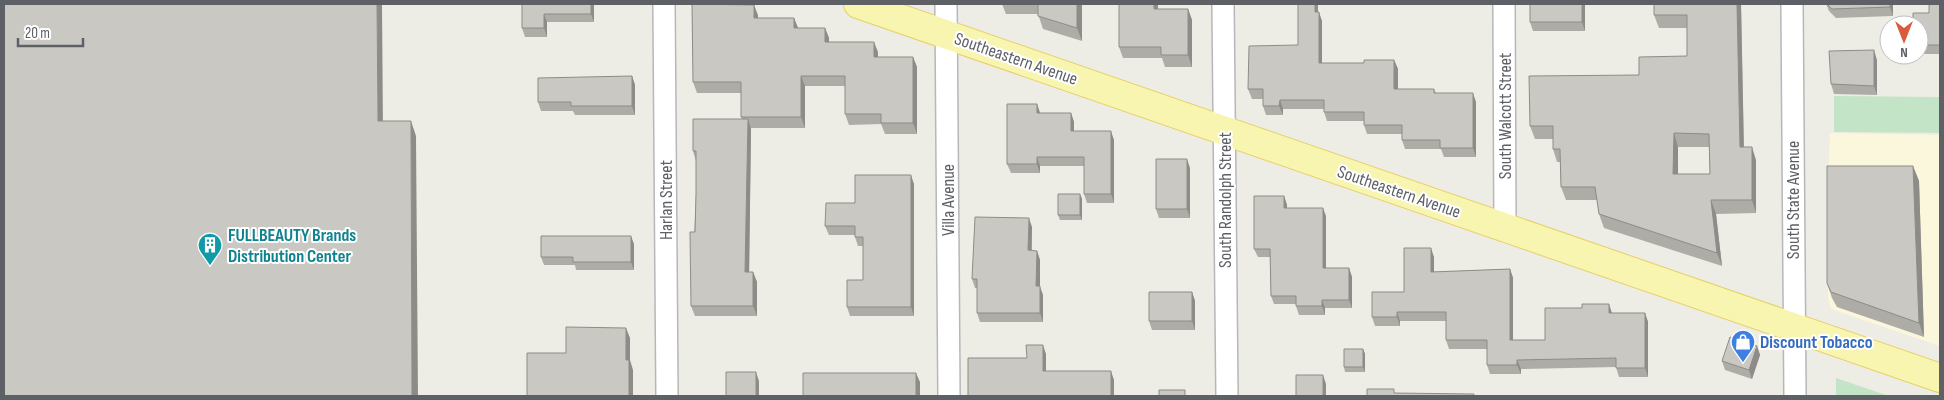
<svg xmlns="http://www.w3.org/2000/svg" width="1944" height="400" font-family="'Sofia Sans Condensed',sans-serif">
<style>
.commercial{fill:#fbf7dd}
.green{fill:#c4e4c7}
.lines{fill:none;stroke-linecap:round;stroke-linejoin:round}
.minor-casing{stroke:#b6b7bb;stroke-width:24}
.major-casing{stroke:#e6d067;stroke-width:30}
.minor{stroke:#fff;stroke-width:21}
.major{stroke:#f8f5b0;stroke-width:28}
.wall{fill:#aeaca7;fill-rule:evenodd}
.shaded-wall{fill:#8d8c88}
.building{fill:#cac8c2;stroke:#8d8c88;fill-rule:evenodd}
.labels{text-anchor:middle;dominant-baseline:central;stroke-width:4;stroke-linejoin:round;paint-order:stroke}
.street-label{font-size:18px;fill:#5d6065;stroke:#fff}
.culture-label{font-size:18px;font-weight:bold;fill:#0d838f;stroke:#fff;text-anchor:start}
.shop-label{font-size:18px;font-weight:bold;fill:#366cbe;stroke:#fff;text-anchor:start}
</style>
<rect width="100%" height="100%" fill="#eeede5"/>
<path class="commercial" d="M 1830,133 L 1940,135 L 1940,346 L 1831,309 L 1828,297 L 1828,183 Z"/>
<path class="green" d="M 1834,96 L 1940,97 L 1940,133 L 1834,132 Z
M 1836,378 L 1889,396 L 1836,396 Z"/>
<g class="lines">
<defs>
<path id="minor" d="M 664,4 L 667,396
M 946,4 L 949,396
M 1223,4 L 1227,396
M 1504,4 L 1505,229
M 1792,4 L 1795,396"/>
<path id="major" d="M 858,4 L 1940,378"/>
</defs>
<use href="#minor" class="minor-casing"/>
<use href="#major" class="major-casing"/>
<use href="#minor" class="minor"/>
<use href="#major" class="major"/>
</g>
<path class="wall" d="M 522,4 L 594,4 L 594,22 L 547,22 L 547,37 L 525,37 L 522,28 Z
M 692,4 L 754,5 L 758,18 L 794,18 L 798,28 L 825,28 L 829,38 L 829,42 L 878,52 L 878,57 L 913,57 L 917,67 L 917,134 L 885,134 L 881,124 L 849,125 L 845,114 L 845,86 L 805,86 L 805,128 L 751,128 L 749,272 L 753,272 L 757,282 L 757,316 L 695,316 L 691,306 L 696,194 L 696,161 L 693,151 L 742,119 L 741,117 L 741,93 L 697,93 L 693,82 Z
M 1002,4 L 1082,4 L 1082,41 L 1043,29 L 1038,14 L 1006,14 Z
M 1158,4 L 1158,9 L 1188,9 L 1192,20 L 1192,67 L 1165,67 L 1162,58 L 1123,58 L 1119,47 Z
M 1318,4 L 1318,12 L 1322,21 L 1322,63 L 1364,63 L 1394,60 L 1398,69 L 1398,89 L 1434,89 L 1436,93 L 1476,102 L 1476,157 L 1444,157 L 1441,149 L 1405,149 L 1402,140 L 1402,134 L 1367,134 L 1364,125 L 1364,121 L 1327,121 L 1324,112 L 1324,109 L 1283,109 L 1283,115 L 1266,115 L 1263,106 L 1263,99 L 1252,99 L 1248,89 L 1298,45 Z
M 1585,4 L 1585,31 L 1533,31 L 1530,22 Z
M 1741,4 L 1744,147 L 1756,160 L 1756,213 L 1716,214 L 1722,266 L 1604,228 L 1599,214 L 1597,200 L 1566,200 L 1561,187 L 1560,162 L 1557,162 L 1553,149 L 1553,139 L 1535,139 L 1530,126 L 1639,75 L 1687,56 L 1687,28 L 1659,28 L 1654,15 ZM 1678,147 L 1709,147 L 1710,174 L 1678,174 Z
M 1826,4 L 1893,4 L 1893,16 L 1836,18 L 1829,11 Z
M 1940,4 L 1940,54 L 1919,54 L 1919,25 Z
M 1877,60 L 1877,95 L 1834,94 L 1831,84 Z
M 632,76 L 635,85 L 635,115 L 575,115 L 573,111 L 541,111 L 538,102 Z
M 1037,104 L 1040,113 L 1071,113 L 1074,122 L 1074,131 L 1114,140 L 1114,203 L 1087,203 L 1084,194 L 1084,166 L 1040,166 L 1040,173 L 1011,173 L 1007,164 Z
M 1913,166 L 1919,181 L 1924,337 L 1837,307 L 1832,298 L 1827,283 Z
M 1190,168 L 1190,218 L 1159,218 L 1156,209 Z
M 914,184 L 914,316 L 850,316 L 847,307 L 863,280 L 863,246 L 858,246 L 855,237 L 855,235 L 829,235 L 825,226 L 855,203 Z
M 1080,194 L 1082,199 L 1082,220 L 1060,220 L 1058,215 Z
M 1284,196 L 1287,205 L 1287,208 L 1326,216 L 1326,268 L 1349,268 L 1352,277 L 1352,308 L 1325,308 L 1325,315 L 1299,315 L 1296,306 L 1296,304 L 1274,304 L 1271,296 L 1270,257 L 1258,257 L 1254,249 Z
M 1032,227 L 1032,251 L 1037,251 L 1040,260 L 1040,287 L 1043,295 L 1043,322 L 980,322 L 977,313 L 977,288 L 975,288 L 972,279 Z
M 634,244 L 634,270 L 576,270 L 575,265 L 544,265 L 541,257 Z
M 1434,257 L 1434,272 L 1510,269 L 1513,278 L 1513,340 L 1545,340 L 1612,313 L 1645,313 L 1648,322 L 1648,377 L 1619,377 L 1616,367 L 1521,369 L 1521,374 L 1490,374 L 1487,365 L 1487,349 L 1449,349 L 1446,340 L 1446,321 L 1400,321 L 1400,326 L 1375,326 L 1372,317 L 1404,292 Z
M 1192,292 L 1195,301 L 1195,330 L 1152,330 L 1149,321 Z
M 1757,346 L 1760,355 L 1752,379 L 1725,370 L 1722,361 Z
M 1363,349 L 1365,354 L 1365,372 L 1345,372 L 1344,367 Z"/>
<path class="shaded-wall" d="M 377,4 L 382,4 L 383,136 L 378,121 Z
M 591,4 L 594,4 L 594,22 L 591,14 Z
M 1077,4 L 1082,4 L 1082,41 L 1077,28 Z
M 1154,4 L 1158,4 L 1158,20 L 1154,9 Z
M 1315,4 L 1318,4 L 1318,21 L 1315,12 Z
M 1582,4 L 1585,4 L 1585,31 L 1582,22 Z
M 1737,4 L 1741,4 L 1744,160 L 1740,147 Z
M 1890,4 L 1893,4 L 1893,16 L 1890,7 Z
M 754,5 L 758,15 L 758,28 L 754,18 Z
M 1188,9 L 1192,20 L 1192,67 L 1188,55 Z
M 1319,12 L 1322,21 L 1322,72 L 1319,63 Z
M 544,14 L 547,22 L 547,37 L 544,28 Z
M 794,18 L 798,28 L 794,28 Z
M 825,28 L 829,38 L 829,53 L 825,42 Z
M 874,42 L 878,52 L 878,67 L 874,57 Z
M 1874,50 L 1877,60 L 1877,95 L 1874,86 Z
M 913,57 L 917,67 L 917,134 L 913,123 Z
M 1394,60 L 1398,69 L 1398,98 L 1394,89 Z
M 632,76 L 635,85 L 635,115 L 632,106 Z
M 801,76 L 805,86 L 805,128 L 801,117 Z
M 1473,93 L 1476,102 L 1476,157 L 1473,148 Z
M 1280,100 L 1283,109 L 1283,115 L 1279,106 Z
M 1037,104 L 1040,113 L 1037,113 Z
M 1071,113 L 1074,122 L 1074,140 L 1071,131 Z
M 748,119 L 751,129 L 749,282 L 745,272 Z
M 411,121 L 416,136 L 418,396 L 412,396 Z
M 1111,131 L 1114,140 L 1114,203 L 1111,194 Z
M 1674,133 L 1678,147 L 1678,187 L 1673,174 Z
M 1752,147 L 1756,160 L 1756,213 L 1752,200 Z
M 1037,157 L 1040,166 L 1040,173 L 1037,164 Z
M 1187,159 L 1190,168 L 1190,218 L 1187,209 Z
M 1913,166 L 1919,181 L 1924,337 L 1919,323 Z
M 911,175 L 914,184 L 914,316 L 911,307 Z
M 1080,194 L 1082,199 L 1082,220 L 1080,215 Z
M 1284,196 L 1287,205 L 1287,216 L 1284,208 Z
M 1711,200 L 1716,214 L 1722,266 L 1717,253 Z
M 1323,208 L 1326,216 L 1326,277 L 1323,268 Z
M 1029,218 L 1032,227 L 1031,260 L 1028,250 Z
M 631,236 L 634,244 L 634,270 L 631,262 Z
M 1431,248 L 1434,257 L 1434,281 L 1431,272 Z
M 1037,251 L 1040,260 L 1040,287 L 1043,295 L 1043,322 L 1040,313 L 1036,286 Z
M 1349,268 L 1352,277 L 1352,308 L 1349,300 Z
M 1510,269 L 1513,278 L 1513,349 L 1510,340 Z
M 753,272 L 757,282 L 757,316 L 753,306 Z
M 1192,292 L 1195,301 L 1195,330 L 1192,321 Z
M 1322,300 L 1325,308 L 1325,315 L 1322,306 Z
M 1609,304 L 1612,313 L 1609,313 Z
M 1397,312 L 1400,321 L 1400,326 L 1397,317 Z
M 1645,313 L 1648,322 L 1648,377 L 1645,368 Z
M 626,328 L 630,338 L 630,360 L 633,370 L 633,396 L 629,396 L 626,360 Z
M 1043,345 L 1046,354 L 1046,380 L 1043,371 Z
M 1757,346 L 1760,355 L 1752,379 L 1749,370 Z
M 1363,349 L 1365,354 L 1365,372 L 1363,367 Z
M 1517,360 L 1521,369 L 1521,374 L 1517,365 Z
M 1111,371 L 1114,380 L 1114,396 L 1111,396 Z
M 756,372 L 759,381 L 759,396 L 756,396 Z
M 916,373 L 920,382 L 920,396 L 916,396 Z
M 1323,375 L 1326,384 L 1326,396 L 1323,396 Z"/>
<path class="building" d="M 4,4 L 377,4 L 378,121 L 411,121 L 412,396 L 4,396 Z
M 522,4 L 591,4 L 591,14 L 544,14 L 544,28 L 522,28 Z
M 692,4 L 754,5 L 754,18 L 794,18 L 794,28 L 825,28 L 825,42 L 874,42 L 874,57 L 913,57 L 913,123 L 881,123 L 881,114 L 845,114 L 845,76 L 801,76 L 801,117 L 741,117 L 741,82 L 693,82 Z
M 1038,4 L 1077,4 L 1077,28 L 1038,16 Z
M 1119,4 L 1154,4 L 1154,9 L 1188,9 L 1188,55 L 1161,55 L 1161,47 L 1119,47 Z
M 1298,4 L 1315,4 L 1315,12 L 1319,12 L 1319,63 L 1364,63 L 1364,60 L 1394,60 L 1394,89 L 1434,89 L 1434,93 L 1473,93 L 1473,148 L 1440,148 L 1440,140 L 1402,140 L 1402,125 L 1364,125 L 1364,112 L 1324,112 L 1324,100 L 1280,100 L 1279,106 L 1263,106 L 1263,89 L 1248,89 L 1249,46 L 1298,45 Z
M 1530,4 L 1582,4 L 1582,22 L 1530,22 Z
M 1654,4 L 1737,4 L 1740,147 L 1752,147 L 1752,200 L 1711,200 L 1717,253 L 1599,214 L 1595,187 L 1561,187 L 1560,149 L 1553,149 L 1553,126 L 1530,126 L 1529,76 L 1639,75 L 1639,57 L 1687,56 L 1687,15 L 1654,15 ZM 1674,133 L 1709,134 L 1710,174 L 1673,174 Z
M 1827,4 L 1890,4 L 1890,7 L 1832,9 Z
M 1929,4 L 1940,4 L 1940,45 L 1919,45 L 1919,25 L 1913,25 L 1913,13 L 1929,13 Z
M 1874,50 L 1874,86 L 1831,84 L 1829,51 Z
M 632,76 L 632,106 L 571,106 L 571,102 L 538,102 L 538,78 Z
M 1007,104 L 1037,104 L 1037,113 L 1071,113 L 1071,131 L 1111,131 L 1111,194 L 1084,194 L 1084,157 L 1037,157 L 1037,164 L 1007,164 Z
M 693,119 L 748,119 L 745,272 L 753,272 L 753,306 L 691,306 L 690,232 L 695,232 L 696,194 L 696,151 L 693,151 Z
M 1156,159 L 1187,159 L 1187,209 L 1156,209 Z
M 1827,166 L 1913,166 L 1919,323 L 1831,292 L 1827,283 Z
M 855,175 L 911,175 L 911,307 L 847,307 L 847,280 L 863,280 L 863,237 L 855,237 L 855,226 L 825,226 L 826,203 L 855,203 Z
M 1058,194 L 1080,194 L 1080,215 L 1058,215 Z
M 1254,196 L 1284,196 L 1284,208 L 1323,208 L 1323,268 L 1349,268 L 1349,300 L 1322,300 L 1322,306 L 1296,306 L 1296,296 L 1271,296 L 1270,249 L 1254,249 Z
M 975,217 L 1029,218 L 1028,250 L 1037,251 L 1036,286 L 1040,286 L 1040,313 L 977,313 L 977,279 L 972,279 Z
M 541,236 L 631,236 L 631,262 L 573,262 L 573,257 L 541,257 Z
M 1404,248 L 1431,248 L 1431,272 L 1510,269 L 1510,340 L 1545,340 L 1545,308 L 1582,308 L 1582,304 L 1609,304 L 1609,313 L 1645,313 L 1645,368 L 1616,368 L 1616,358 L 1517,360 L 1517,365 L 1487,365 L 1487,340 L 1446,340 L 1446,312 L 1397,312 L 1397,317 L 1372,317 L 1372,292 L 1404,292 Z
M 1149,292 L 1192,292 L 1192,321 L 1149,321 Z
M 566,327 L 626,328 L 626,360 L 629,360 L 629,396 L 527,396 L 527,353 L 566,353 Z
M 1730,337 L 1757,346 L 1749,370 L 1722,361 Z
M 1026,345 L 1043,345 L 1043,371 L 1111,371 L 1111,396 L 968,396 L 968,358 L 1027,358 Z
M 1344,349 L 1363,349 L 1363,367 L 1344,367 Z
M 726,372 L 756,372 L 756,396 L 726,396 Z
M 803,373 L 916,373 L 916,396 L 803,396 Z
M 1296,375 L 1323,375 L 1323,396 L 1296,396 Z
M 1367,389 L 1394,389 L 1394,393 L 1474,394 L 1474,396 L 1367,396 Z
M 1159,390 L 1185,390 L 1185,396 L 1159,396 Z"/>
<defs>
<symbol id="building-pin" viewBox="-11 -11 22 30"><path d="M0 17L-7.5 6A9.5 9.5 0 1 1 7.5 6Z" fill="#0f9aa8" stroke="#fff"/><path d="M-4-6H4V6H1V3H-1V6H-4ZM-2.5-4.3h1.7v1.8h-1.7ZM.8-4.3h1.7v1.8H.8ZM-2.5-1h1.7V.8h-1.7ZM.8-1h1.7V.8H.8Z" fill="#fff"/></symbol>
<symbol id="shop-pin" viewBox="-11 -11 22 30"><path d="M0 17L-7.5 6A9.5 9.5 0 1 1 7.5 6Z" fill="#3f7fe0" stroke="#fff"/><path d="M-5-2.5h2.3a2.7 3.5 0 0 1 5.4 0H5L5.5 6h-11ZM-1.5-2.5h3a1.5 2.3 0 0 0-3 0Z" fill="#fff"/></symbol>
</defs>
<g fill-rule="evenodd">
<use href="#building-pin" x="196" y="231" width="28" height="38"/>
<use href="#shop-pin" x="1729" y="328" width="28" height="38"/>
</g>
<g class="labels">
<g class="street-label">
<text transform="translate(1016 59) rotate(19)">Southeastern Avenue</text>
<text transform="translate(1505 116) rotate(-90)">South Walcott Street</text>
<text transform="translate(1399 192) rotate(19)">Southeastern Avenue</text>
<text transform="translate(666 200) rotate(-90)">Harlan Street</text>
<text transform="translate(948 200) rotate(-90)">Villa Avenue</text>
<text transform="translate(1225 200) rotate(-90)">South Randolph Street</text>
<text transform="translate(1793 200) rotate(-90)">South State Avenue</text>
</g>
<g class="culture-label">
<text x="228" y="235">FULLBEAUTY Brands<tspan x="228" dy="21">Distribution Center</tspan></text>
</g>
<g class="shop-label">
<text x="1760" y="342">Discount Tobacco</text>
</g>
</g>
<rect width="1944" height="400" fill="none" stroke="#5d6065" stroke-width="10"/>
<g transform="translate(1904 40) rotate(180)"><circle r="24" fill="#ffffff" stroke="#bebfc1"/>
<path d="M0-4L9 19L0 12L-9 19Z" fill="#db5b3e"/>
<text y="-8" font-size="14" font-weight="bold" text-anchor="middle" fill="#5d6065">N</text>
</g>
<path d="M18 38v8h65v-8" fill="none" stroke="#5d6065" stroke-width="2.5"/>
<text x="25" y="38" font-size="15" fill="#5d6065" stroke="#ffffff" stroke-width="4" paint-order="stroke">20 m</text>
</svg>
